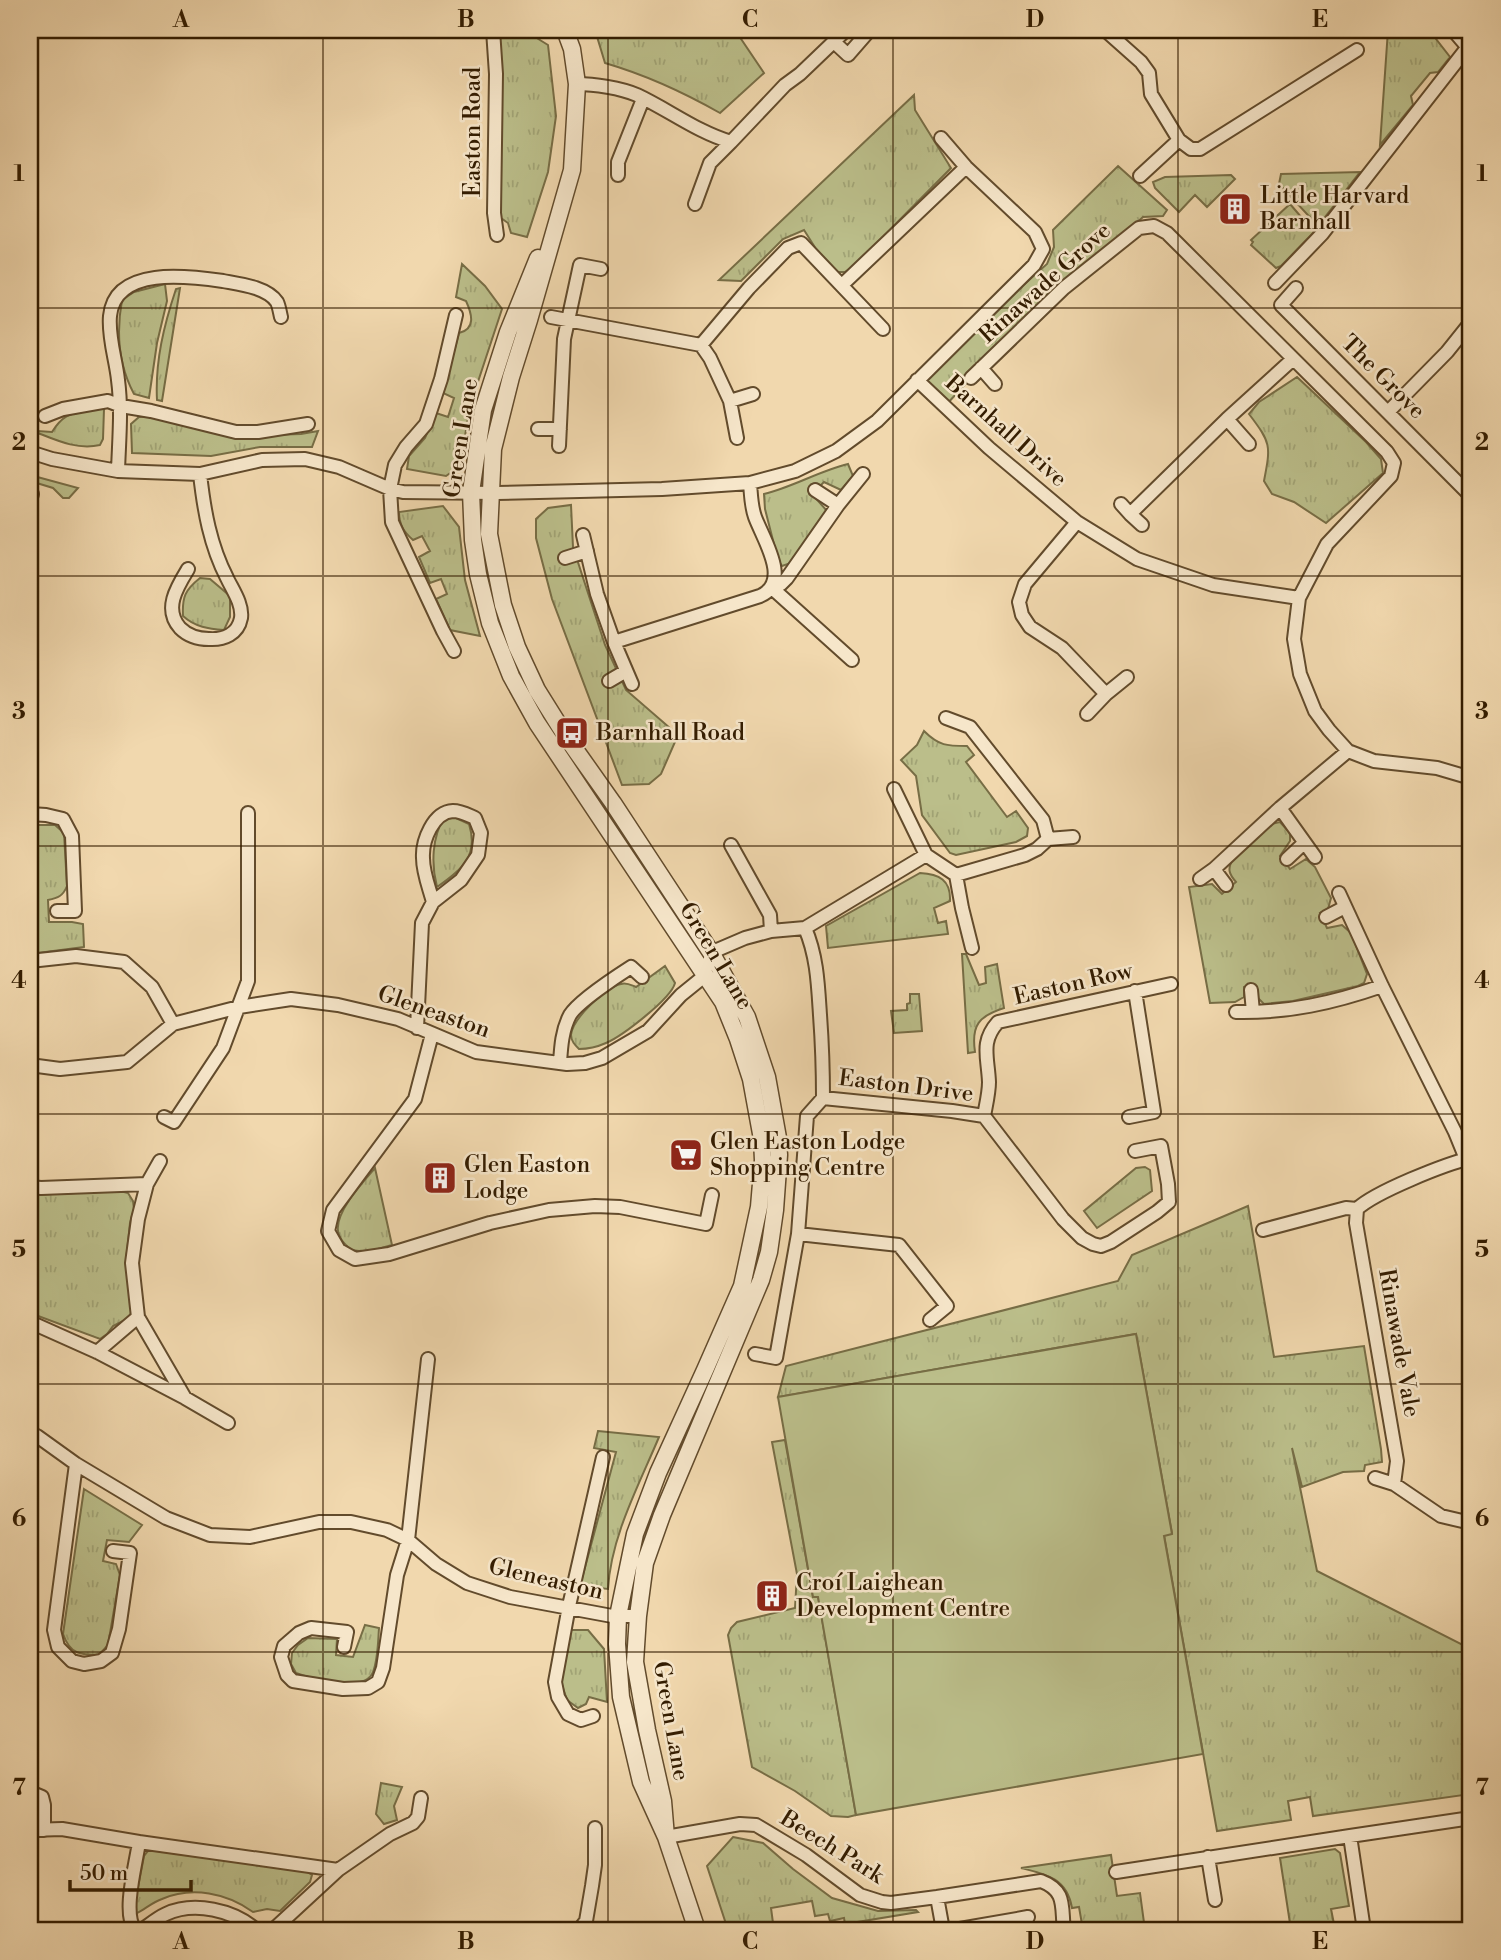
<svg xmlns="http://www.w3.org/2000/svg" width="1501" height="1960" font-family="'Libre Bodoni',serif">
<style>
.grass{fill:url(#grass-tufts);stroke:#776d45;stroke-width:2}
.garden{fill:#bbbe8a;stroke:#776d45;stroke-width:2}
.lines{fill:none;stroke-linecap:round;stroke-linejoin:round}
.minor-casing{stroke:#624b2c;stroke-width:16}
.tertiary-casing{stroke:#624b2c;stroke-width:19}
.minor{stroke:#f6e6ca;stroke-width:12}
.tertiary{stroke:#f6e6ca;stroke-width:16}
.grid{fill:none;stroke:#331c00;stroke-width:2;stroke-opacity:0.55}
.labels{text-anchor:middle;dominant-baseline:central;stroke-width:5;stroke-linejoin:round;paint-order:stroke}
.street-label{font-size:23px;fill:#331c00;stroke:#f6e6ca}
.poi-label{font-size:23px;fill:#331c00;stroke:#f6e6ca;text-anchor:start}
.neatline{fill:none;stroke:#331c00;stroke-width:2.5}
.grid-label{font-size:23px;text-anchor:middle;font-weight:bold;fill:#331c00}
</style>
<defs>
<pattern id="grass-tufts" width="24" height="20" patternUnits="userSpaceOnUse" patternTransform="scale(1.75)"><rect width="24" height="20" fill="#bbbe8a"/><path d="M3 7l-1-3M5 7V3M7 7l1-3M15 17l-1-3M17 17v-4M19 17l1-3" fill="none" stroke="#a1a375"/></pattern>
</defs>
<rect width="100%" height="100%" fill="#f1d8ae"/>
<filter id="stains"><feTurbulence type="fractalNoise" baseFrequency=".00286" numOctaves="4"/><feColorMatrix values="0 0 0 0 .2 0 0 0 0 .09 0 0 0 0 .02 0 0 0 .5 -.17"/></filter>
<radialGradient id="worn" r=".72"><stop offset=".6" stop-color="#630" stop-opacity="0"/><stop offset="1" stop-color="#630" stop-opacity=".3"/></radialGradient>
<path class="grass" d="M 595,30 L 735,30 L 764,73 L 720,113 C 683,92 646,75 605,63 Z
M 1388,30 L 1429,30 L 1450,57 L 1438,72 L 1430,73 L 1411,96 L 1413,105 L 1380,145 Z
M 527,32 L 548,45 L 556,116 L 548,172 L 527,237 L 511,233 L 508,223 L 501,218 L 500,38 Z
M 914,95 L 915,110 L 951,168 L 854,266 L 845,272 L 836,272 L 816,249 L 804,230 L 783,239 L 741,281 L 719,280 Z
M 1118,166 L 1167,210 L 1163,216 L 1143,217 L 1064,288 L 971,378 L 945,406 L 917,380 L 1047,264 L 1054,247 L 1053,230 Z
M 1360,172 L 1318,226 L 1279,184 L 1281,174 Z
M 1231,175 L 1235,179 L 1207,207 L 1195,195 L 1179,212 L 1155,188 L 1153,182 L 1165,177 Z
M 1290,204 L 1314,232 L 1281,266 L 1276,268 L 1251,245 L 1253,242 L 1251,240 Z
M 462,264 L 485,286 L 502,309 L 470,406 L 460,466 L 446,476 L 407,469 L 409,456 L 425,438 L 436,413 L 448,417 L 454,398 L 443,393 L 459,333 C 476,329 472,314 466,301 L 456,297 Z
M 165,284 L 167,301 L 157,343 L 149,398 L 134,394 C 118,364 116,333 122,300 L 134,292 Z
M 180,288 L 162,401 L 157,400 C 155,361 164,325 176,289 Z
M 1297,377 L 1366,442 L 1381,459 L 1383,473 L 1326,523 L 1294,502 L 1272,494 L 1264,481 C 1271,445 1271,443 1249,414 L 1259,402 Z
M 96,408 L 104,409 L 103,439 L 100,445 C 78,450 58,441 38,433 L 38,431 L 52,432 C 65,411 74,414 96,408 Z
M 150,416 L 240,436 L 301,434 L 318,431 L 312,447 L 260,447 L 211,456 L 132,453 L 131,424 L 139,417 Z
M 848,464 L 853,476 L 841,490 L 824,482 L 812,494 L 827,511 L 791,563 L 782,566 L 778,560 L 765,509 L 764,494 C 793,487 819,471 848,464 Z
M 30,475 L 78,488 L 69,498 L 63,498 L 53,488 L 30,481 Z
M 571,505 L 573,547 L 605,645 L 626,690 L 678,735 L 661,774 L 649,784 L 622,785 L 552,599 L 536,538 L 536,519 L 548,508 Z
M 443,506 L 459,527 L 465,580 L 480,636 L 450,630 L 436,599 L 447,594 L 441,579 L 430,583 L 419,557 L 430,551 L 422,536 L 413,540 C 404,532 399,525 399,512 Z
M 200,578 L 210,579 L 230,596 L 230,617 L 224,630 C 209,629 195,627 183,616 C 182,597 185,590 200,578 Z
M 924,731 C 939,746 947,746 967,746 L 974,755 L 966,762 L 1007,817 L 1016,811 L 1028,828 L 1027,836 L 1016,842 L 956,855 L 950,853 L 922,815 L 916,776 L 901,760 L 917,745 Z
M 444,817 L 456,818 L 469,824 C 479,856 462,870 437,887 C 431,864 432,838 444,817 Z
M 1280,822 L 1290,833 L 1290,841 L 1280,856 L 1290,869 L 1306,859 L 1315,867 L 1331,898 L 1328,909 L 1320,913 L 1327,928 L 1342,925 L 1351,933 L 1367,974 L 1364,983 L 1358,986 L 1293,1001 L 1264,1004 L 1258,998 L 1253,985 L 1244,987 L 1244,997 L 1235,1002 L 1210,1003 L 1189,887 L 1212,884 L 1222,894 L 1236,882 C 1229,874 1227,869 1233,859 L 1271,824 Z
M 32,825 L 55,825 L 64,833 L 67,886 C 63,896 58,898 48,900 L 49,922 L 72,922 L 83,924 L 84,947 L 30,954 L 30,826 Z
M 920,873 C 939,874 951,880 950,901 L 934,908 L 938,923 L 946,921 L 948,934 L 828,948 L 826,926 Z
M 962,954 L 966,954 L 979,985 L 986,983 L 985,967 L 997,964 L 1004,1008 C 979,1016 971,1025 975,1052 L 968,1053 Z
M 665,966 L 675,983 C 671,999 622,1036 606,1043 C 597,1047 588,1049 579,1049 C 575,1045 571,1041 571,1035 C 572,1019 606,987 621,984 C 626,982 631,985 636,987 Z
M 910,994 L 919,994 L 922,1031 L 894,1033 L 891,1011 L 907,1010 L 907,1004 L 910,1003 Z
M 1145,1167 L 1150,1170 L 1152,1191 L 1097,1228 L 1084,1211 L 1136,1168 Z
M 375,1168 L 392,1245 L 367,1252 L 351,1250 C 345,1244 339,1239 338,1231 C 335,1212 363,1182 375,1168 Z
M 120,1191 L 128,1193 L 133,1201 L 134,1209 L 130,1223 L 126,1261 L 132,1310 L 129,1318 L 113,1326 L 107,1334 L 100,1339 L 30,1313 L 30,1195 Z
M 1248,1206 L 1274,1357 L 1364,1346 L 1381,1449 L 1382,1462 L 1365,1465 L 1364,1471 L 1343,1472 L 1302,1487 L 1292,1448 L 1317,1571 L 1471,1649 L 1471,1794 L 1313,1816 L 1310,1797 L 1288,1801 L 1291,1820 L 1217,1831 L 1164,1535 L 1172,1533 L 1136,1334 L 778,1397 L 786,1366 L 1118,1281 L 1132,1255 Z
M 598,1431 L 659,1437 C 639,1485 611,1536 608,1589 L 580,1586 L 616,1452 L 594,1448 Z
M 785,1440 L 813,1597 L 818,1596 L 856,1815 L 848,1817 L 831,1816 L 795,1791 L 752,1767 L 728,1635 L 731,1628 L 737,1622 L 795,1608 L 797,1574 L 772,1442 Z
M 84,1489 L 142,1525 L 129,1542 L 107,1540 L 103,1561 L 116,1564 L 120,1575 L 108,1645 L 99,1655 C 80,1655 70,1654 63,1634 Z
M 365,1625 L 379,1628 C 378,1642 378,1659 373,1672 C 365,1693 312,1679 296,1673 L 291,1664 L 292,1653 L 298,1645 L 308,1638 L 337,1639 L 336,1655 L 353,1657 Z
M 571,1630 L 588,1630 L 604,1649 L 607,1702 L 589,1697 L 586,1704 L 578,1708 L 567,1700 L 560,1679 Z
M 381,1783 L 402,1787 L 394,1806 L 397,1820 L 384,1824 L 376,1814 Z
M 733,1837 L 763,1843 L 793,1869 L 832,1898 L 878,1911 L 916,1910 L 918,1912 L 845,1924 L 844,1918 L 830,1921 L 828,1914 L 815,1916 L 812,1901 L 771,1908 L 773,1923 L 755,1926 L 755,1930 L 728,1930 L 707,1866 Z
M 1335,1849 L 1340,1853 L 1349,1906 L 1331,1909 L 1335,1929 L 1291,1930 L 1280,1858 Z
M 156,1850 L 306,1871 L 312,1875 L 310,1882 L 280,1911 L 267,1909 L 253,1912 C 227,1893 192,1886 162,1899 C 153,1902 145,1909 137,1913 L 133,1913 L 144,1856 L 148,1851 Z
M 1111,1855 L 1117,1896 L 1140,1893 L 1145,1930 L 1083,1930 L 1079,1907 L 1072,1908 C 1067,1878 1046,1874 1021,1868 Z"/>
<path class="garden" d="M 1136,1334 L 1172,1534 L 1164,1536 L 1203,1754 L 856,1815 L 818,1597 L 813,1597 L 778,1397 Z"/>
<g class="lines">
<defs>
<path id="minor" d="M 493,30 L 496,74 L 494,213 L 497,235
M 1105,30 L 1141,62 L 1149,73 L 1151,94 L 1179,140
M 1453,30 L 1471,51
M 834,42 L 848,55 L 868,32 L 866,30
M 577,84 C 594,84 621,88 637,95 C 669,110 697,132 731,142 L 710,163 L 695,204
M 731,142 L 785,85 L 800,74 L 846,30
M 618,175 L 618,162 L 643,99
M 1140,176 L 1179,140 L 1191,149 L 1200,149 L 1357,50
M 1275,283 L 1322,234 L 1467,48
M 842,285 L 966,167
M 1296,288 L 1281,305 L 1471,496
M 551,317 L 701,345 L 749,288 L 788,248 L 801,243 L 883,329
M 701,345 L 710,358 L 730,401 L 737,438
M 981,368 L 995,384
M 971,378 L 1064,288 L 1139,228 L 1154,226 L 1167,233 L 1387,452 L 1394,463 L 1391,476 L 1327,544 L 1299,598 L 1294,639 L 1300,674 L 1315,711 L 1329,730 L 1348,751 L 1374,761 L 1437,768 L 1471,778
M 917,380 L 989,448 L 1077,522 L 1137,559 L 1213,585 L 1299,598
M 730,401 L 753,394
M 1388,412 L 1447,352 L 1471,322
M 45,416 L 63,409 L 108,401 L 121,406 L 151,411 L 236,432 L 258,432 L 308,424
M 1227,419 L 1249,444
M 538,429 L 560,429
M 559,446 L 564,339 L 580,265 L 601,269
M 30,452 L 52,459 L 118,471 L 200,474 L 262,460 L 305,459 L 339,467 L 390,489 L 403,492 L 497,493 L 662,489 L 750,483 L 795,471 L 836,451 L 877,421 L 1034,265 L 1043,249 L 1035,232 L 966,167 L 941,138
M 118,471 C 119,440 122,410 118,380 C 116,360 108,337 110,316 C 115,266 188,276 223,281 C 239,284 267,287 277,302 C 279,306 280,313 281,317
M 815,490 L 838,505
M 30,501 L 32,494
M 1121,504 L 1130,514 L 1227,419 L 1293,359
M 1130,514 L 1142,525
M 1077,522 L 1025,584 L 1019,602 L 1022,615 L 1030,627 L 1062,648 L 1106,694
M 583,535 L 597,594 L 614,642 L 632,684
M 565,558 L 587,551
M 188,569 C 177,587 163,609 180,628 C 188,636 199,639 209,639 C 224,640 238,634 241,618 C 243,604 232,589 227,578 C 210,545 204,510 200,474
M 614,642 L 760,596 C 792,582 763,539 755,517 C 751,506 751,494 750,483
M 454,651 L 443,631 L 392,522 L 390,489 L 395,465 L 406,447 L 426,424 L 441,379 L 456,315
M 852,660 L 772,588 L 781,584 L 787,578 L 838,505 L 863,474
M 609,681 L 626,671
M 1087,714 L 1106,694 L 1127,677
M 946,718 L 970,727 L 1043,820 L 1048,839
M 894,789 L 926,855
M 1280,808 L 1315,857
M 30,814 L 46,815 L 63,819 L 72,836 L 75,911 L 57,911
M 731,845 L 770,915 L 771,931
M 1287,859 L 1304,843
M 1214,869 L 1226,885
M 956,875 L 1025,855 L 1037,849 L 1048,839 L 1073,837
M 1200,879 L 1214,869 L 1280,808 L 1348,751
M 1339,893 L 1382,986 L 1455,1132 L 1466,1159
M 1326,917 L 1345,907
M 30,961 L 76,956 L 124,962 L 152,987 L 173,1024
M 1251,990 L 1253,1012
M 1236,1012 C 1288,1013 1333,1003 1382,986
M 417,1028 L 422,923 L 433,902 L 461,880 L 478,855 L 481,833 L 475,818 C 468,815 461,811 453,811 C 433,812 422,841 423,858 C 423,873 429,887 433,902
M 432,1034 L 415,1099 L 333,1210 L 328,1231 L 339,1250 L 355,1259 L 389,1254 L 490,1223 L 549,1210 L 595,1206 L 620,1207 L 706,1224 L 712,1195
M 560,1063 C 561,1047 562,1030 570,1015 C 578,1002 617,976 631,967 L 642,977
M 30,1065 L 60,1069 L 127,1062 L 173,1024 L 239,1007 L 291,999 L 338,1005 L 398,1019 L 476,1052 L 567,1064 L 585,1063 L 602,1058 L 648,1031 L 681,995 L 702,978 L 712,954 L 717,950 L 745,938 L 771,931 L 805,928 L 926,855 L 956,875 L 962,908 L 972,948
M 823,1098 L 952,1111 L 984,1116
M 984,1116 L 1063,1219 L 1082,1238 L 1093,1244 L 1101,1246 L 1111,1242 L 1157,1212 L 1169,1202 L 1168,1184 L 1161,1146 L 1135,1151
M 984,1116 C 986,1105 989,1093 989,1082 C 988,1057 980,1042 998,1022 L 1171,984
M 164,1117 L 174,1122 L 223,1048 L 248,981 L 248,813
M 1129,1117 L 1154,1112 L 1135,991
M 147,1184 L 160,1161
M 30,1187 L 41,1188 L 147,1184 L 138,1219 L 132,1263 L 138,1317 L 185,1398 L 97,1352 L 30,1322
M 1357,1209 L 1356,1223 L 1397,1461 L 1394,1484
M 1263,1230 L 1346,1208 L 1357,1209 C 1375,1192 1445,1164 1471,1158
M 798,1234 L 899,1245 L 947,1306 L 930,1320
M 97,1352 L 138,1317
M 755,1354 L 776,1358 L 798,1234 L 807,1116 L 823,1098 C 823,1070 822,1042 820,1015 C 818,984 817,956 805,928
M 185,1398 L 228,1423
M 30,1433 L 37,1436 L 76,1464 L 166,1518 L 210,1535 L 250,1537 L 319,1522 L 351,1522 L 387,1530 L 408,1540 L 436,1564 L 467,1583 L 510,1597 L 612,1616 L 638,1616
M 76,1464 L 54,1630 L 58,1647 L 72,1661 L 84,1664 L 101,1661 L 112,1653 L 119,1629 L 130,1553 L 113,1551
M 1375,1478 L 1394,1484 L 1441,1516 L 1471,1523
M 344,1647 L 347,1632 L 311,1628 L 299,1633 L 284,1646 L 281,1657 L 287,1675 L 293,1681 L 343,1689 L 368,1688 L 378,1682 L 383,1668 L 397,1575 L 408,1540 L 428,1359
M 593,1716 L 581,1720 L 568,1714 L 558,1697 L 555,1682 L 569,1606 L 603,1457
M 30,1792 L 42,1797 L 44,1805 L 44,1830
M 30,1830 L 62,1829 L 139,1842
M 666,1837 L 740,1824 L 756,1825 L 806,1855 L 860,1895 L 882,1902 L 891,1903 L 937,1897 L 1041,1881 C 1067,1891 1061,1907 1064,1930
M 1208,1857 L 1215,1900
M 1116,1872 L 1350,1836
M 937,1897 L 943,1930
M 135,1930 C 122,1913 136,1864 139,1842 L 338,1870
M 142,1930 C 149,1925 157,1918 166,1914 C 194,1901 234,1910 256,1930
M 273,1930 L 338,1870 L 390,1834 L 413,1823 L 418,1817 L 421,1798
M 579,1930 L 586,1921 L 592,1886 L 595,1865 L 595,1828
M 954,1930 L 1028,1917
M 1364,1930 L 1350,1836 L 1471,1818"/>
<path id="tertiary" d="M 565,30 L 572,49 L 577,84 L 572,170 L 529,320 L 511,377 L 493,449 L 489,534 L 503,605 L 517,647 L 537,690 L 567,738 L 613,803 L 712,954 L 747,1017 L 767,1077 L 778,1138 L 779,1155 L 775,1210 L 769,1252 L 761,1280 L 662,1515 L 645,1563 L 638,1616 L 635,1662 L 647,1730 L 663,1801 L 666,1837
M 538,258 L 508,332 L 483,410 L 471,492 L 473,540 L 478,574 L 490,623 L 511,676 L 537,723 L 723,1002 L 738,1039 L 751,1079 L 762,1139 L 763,1160 L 759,1207 L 742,1286 L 705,1370 L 658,1473 L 635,1534 L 618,1616 L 617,1644 L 621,1697 L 641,1782 L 666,1837 L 697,1930"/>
</defs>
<use href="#minor" class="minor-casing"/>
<use href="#tertiary" class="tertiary-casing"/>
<use href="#minor" class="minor"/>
<use href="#tertiary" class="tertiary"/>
</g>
<path class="grid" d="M 323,30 L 323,1930M 608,30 L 608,1930M 893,30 L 893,1930M 1178,30 L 1178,1930M 30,308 L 1471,308M 30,576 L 1471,576M 30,846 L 1471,846M 30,1114 L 1471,1114M 30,1384 L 1471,1384M 30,1652 L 1471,1652"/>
<defs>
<symbol id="building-square" viewBox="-11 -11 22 22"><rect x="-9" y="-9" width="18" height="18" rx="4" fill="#8f2418" stroke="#f6e6ca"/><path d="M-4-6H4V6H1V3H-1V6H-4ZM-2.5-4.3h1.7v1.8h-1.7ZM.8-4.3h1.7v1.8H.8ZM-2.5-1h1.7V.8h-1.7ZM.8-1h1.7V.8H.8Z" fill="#fff"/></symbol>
<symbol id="bus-square" viewBox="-11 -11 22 22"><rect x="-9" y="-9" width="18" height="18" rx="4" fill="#8f2418" stroke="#f6e6ca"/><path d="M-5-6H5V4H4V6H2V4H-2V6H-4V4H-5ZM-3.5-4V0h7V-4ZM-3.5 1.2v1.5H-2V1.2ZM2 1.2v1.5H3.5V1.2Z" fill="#fff"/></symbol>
<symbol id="supermarket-square" viewBox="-11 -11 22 22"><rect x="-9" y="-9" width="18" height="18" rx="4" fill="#8f2418" stroke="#f6e6ca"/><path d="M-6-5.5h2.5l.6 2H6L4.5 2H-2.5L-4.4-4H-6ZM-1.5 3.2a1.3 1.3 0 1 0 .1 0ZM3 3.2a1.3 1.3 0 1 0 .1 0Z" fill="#fff"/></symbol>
</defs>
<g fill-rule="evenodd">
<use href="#building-square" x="1216" y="190" width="38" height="38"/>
<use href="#bus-square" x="553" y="714" width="38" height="38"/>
<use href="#supermarket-square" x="667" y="1136" width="38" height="38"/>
<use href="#building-square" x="421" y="1159" width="38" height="38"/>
<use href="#building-square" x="753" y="1577" width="38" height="38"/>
</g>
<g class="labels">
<g class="street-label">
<text transform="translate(473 132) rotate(-90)">Easton Road</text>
<text transform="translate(1045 283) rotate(-42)">Rinawade Grove</text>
<text transform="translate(1383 377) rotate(45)">The Grove</text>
<text transform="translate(1006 431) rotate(42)">Barnhall Drive</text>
<text transform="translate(461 438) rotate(-81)">Green Lane</text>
<text transform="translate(716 956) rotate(59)">Green Lane</text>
<text transform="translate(1073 984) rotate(-13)">Easton Row</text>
<text transform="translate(434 1012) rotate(19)">Gleneaston</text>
<text transform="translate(906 1086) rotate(7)">Easton Drive</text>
<text transform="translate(1399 1343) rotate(80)">Rinawade Vale</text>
<text transform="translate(546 1579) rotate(13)">Gleneaston</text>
<text transform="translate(671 1721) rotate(80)">Green Lane</text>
<text transform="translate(832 1847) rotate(32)">Beech Park</text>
</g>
<g class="poi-label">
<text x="1260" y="196">Little Harvard<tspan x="1260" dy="26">Barnhall</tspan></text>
<text x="596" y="733">Barnhall Road</text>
<text x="710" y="1142">Glen Easton Lodge<tspan x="710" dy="26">Shopping Centre</tspan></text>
<text x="464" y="1165">Glen Easton<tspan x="464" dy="26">Lodge</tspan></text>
<text x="796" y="1583">Croí Laighean<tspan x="796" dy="26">Development Centre</tspan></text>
</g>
</g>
<rect width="1501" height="1960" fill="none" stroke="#f1d8ae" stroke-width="77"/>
<path d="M70 1880v10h121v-10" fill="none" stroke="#331c00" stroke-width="3.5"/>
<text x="80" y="1880" font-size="21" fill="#331c00" stroke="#f6e6ca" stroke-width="5" paint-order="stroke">50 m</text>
<rect x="38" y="38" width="1424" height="1884" class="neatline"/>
<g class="grid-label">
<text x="181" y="27">A</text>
<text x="466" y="27">B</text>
<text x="750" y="27">C</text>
<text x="1035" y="27">D</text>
<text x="1320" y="27">E</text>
<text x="19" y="181">1</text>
<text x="1482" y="181">1</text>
<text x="19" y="450">2</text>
<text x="1482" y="450">2</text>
<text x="19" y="719">3</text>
<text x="1482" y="719">3</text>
<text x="19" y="988">4</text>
<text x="1482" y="988">4</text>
<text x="19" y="1257">5</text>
<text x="1482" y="1257">5</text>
<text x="19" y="1526">6</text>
<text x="1482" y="1526">6</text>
<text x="19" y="1795">7</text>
<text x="1482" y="1795">7</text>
<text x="181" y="1949">A</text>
<text x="466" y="1949">B</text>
<text x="750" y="1949">C</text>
<text x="1035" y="1949">D</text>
<text x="1320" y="1949">E</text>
</g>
<rect width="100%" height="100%" filter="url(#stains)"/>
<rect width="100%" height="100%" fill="url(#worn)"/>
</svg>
